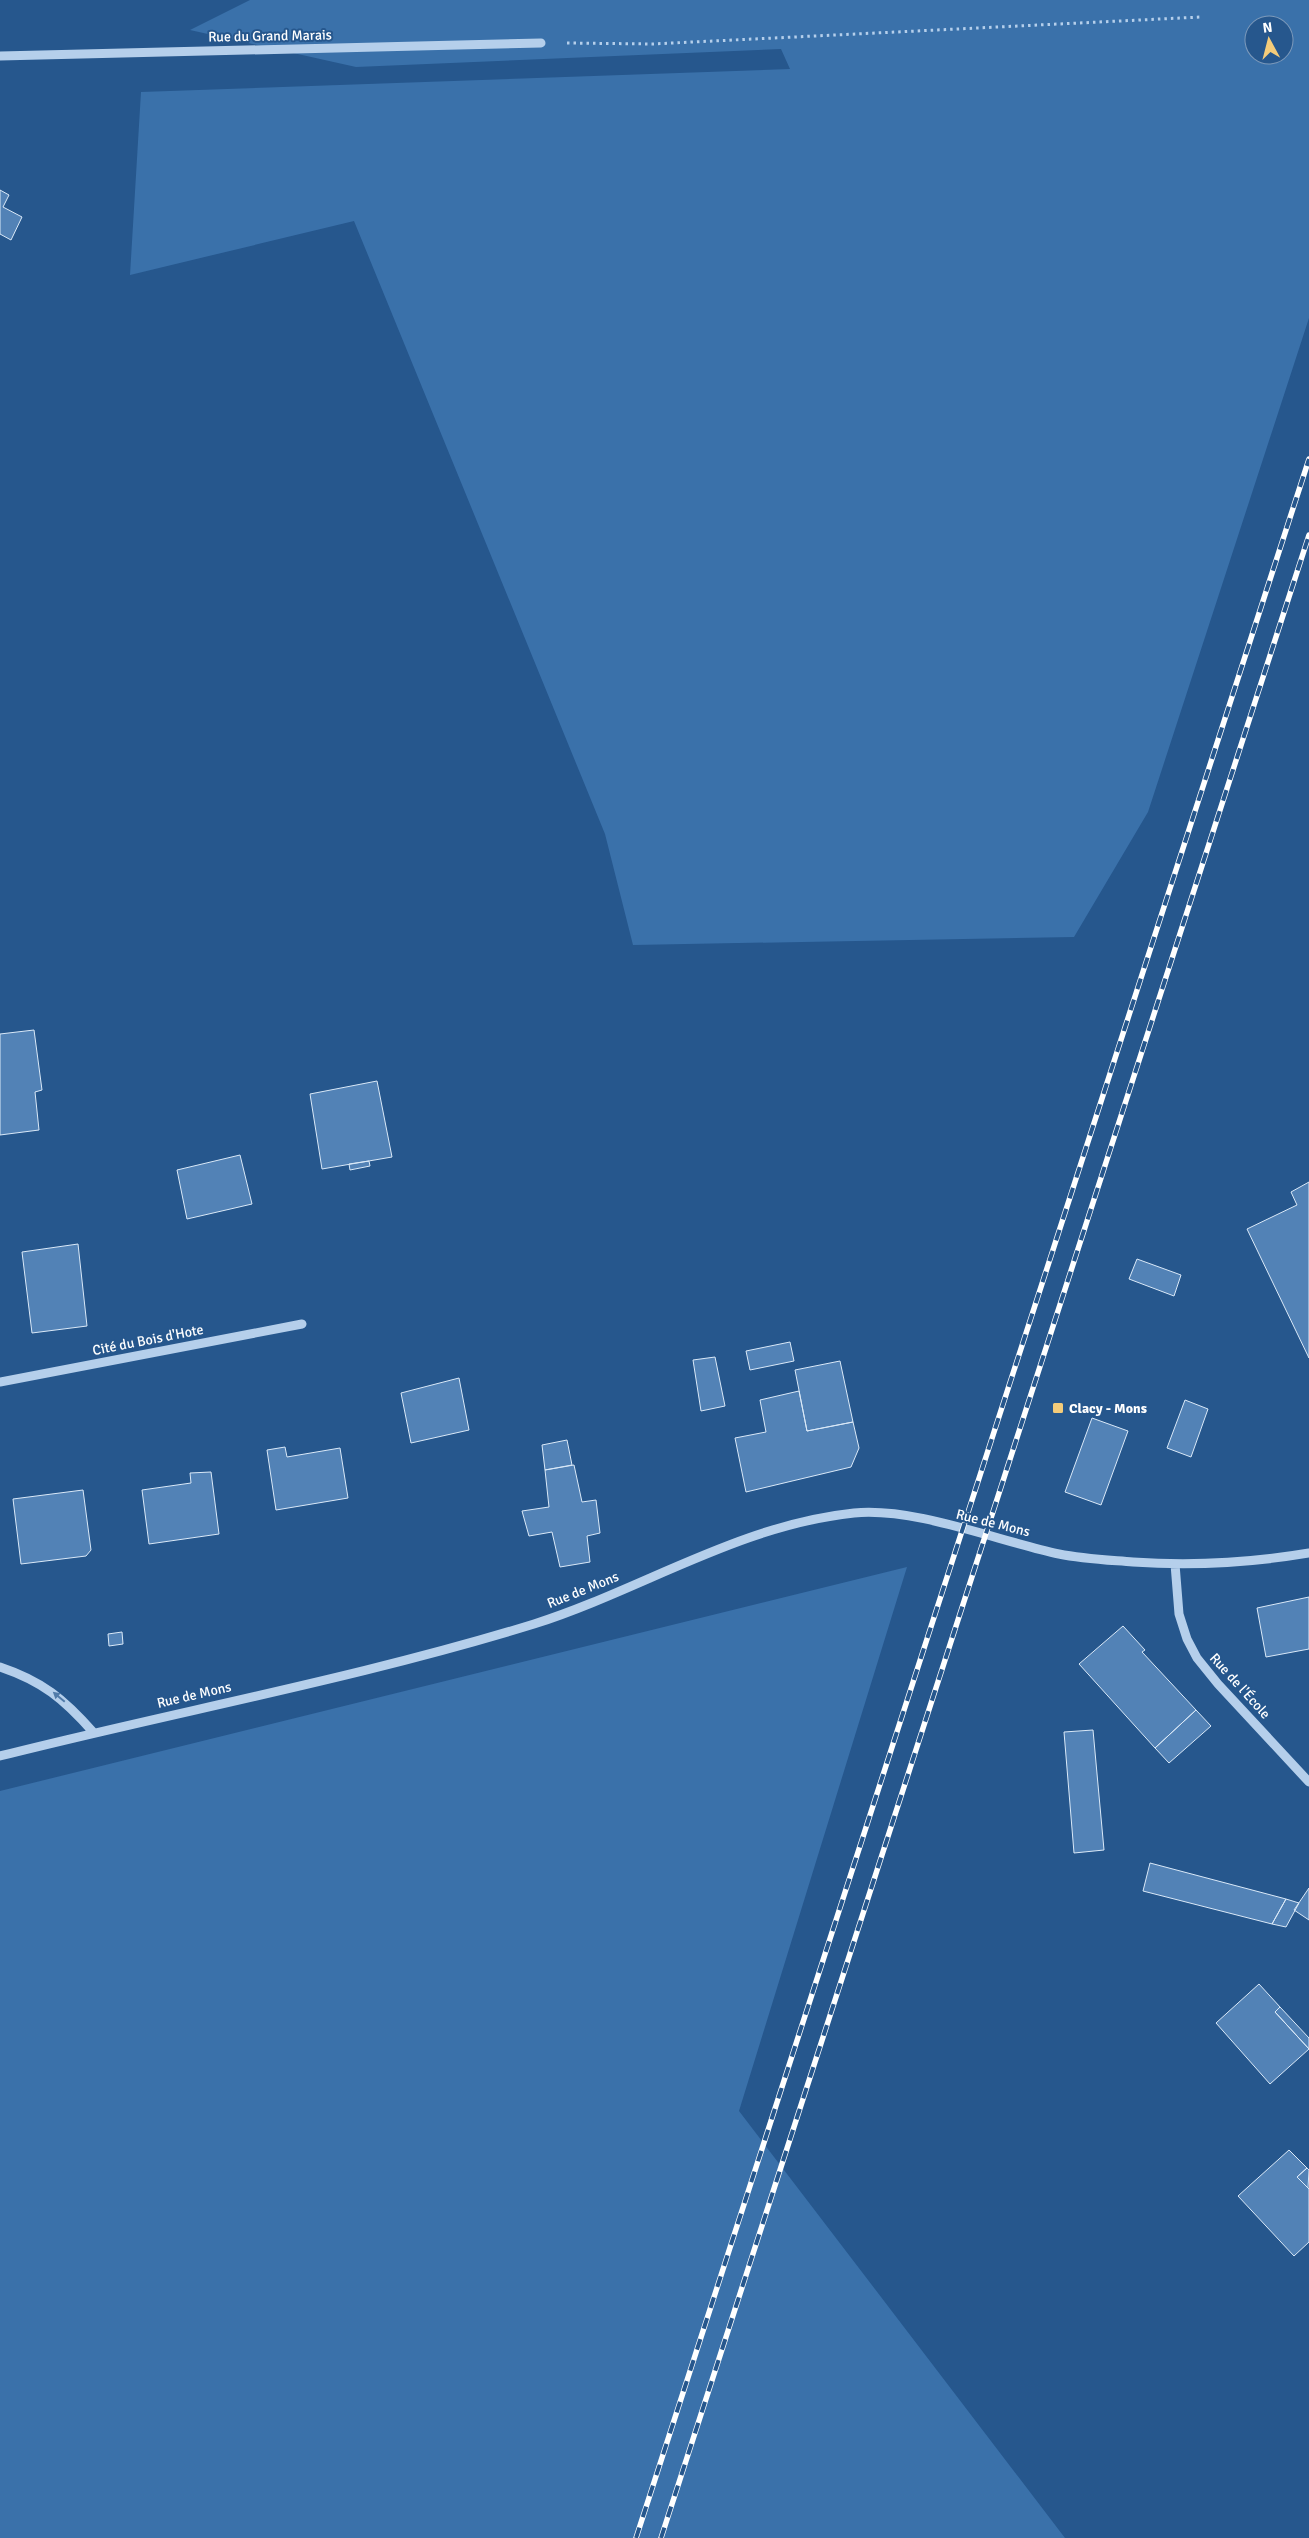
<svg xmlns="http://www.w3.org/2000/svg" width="1309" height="2538" font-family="Signika,sans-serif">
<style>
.green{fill:#3a71aa;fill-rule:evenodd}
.building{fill:#5282b6;stroke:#dae9f8}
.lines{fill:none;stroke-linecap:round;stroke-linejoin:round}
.path{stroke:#b5cfeb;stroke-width:3;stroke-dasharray:2.5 4;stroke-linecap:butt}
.minor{stroke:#b5cfeb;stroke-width:9}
.rail-casing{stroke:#fff;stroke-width:5.5}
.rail{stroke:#26578d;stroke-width:4;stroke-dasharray:11;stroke-linecap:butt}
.oneway{fill:#517ba9}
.poi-dot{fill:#f4cc7a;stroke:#26578d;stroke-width:2}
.labels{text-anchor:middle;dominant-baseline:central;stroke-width:4;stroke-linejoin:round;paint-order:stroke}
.street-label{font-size:14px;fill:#fff;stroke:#26578d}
.poi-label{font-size:14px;font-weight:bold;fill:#fff;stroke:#26578d;text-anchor:start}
</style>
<rect width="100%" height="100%" fill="#26578d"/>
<path class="green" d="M 250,0 L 1309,0 L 1309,318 L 1148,812 L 1074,937 L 633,945 L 605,834 L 354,221 L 130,275 L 141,92 L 790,69 L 781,49 L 356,67 L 190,30 ZM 1254,25 L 1284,25 L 1284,55 L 1254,55 Z
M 907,1567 L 739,2111 L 1065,2538 L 0,2538 L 0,1791 Z"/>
<path class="building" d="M 0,190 L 9,195 L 3,207 L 22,217 L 11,240 L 0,234 Z
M 34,1030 L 42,1090 L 35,1092 L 39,1130 L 0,1135 L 0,1034 Z
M 377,1081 L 392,1157 L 322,1169 L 310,1094 Z
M 240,1155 L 252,1204 L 187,1219 L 177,1170 Z
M 369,1161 L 370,1166 L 350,1170 L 349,1164 Z
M 1309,1182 L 1309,1358 L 1247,1229 L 1297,1205 L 1291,1192 Z
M 78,1244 L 87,1326 L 32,1333 L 22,1252 Z
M 1137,1259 L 1181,1275 L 1174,1296 L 1129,1279 Z
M 790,1342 L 794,1361 L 750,1370 L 746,1351 Z
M 715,1357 L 725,1406 L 701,1411 L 693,1360 Z
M 840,1361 L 853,1422 L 807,1431 L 795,1370 Z
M 459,1378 L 469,1430 L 411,1443 L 401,1393 Z
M 799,1391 L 807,1431 L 853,1422 L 859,1448 L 851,1467 L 746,1492 L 735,1438 L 766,1432 L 760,1400 Z
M 1185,1400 L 1208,1409 L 1191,1457 L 1167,1448 Z
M 1092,1418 L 1128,1431 L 1101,1505 L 1065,1492 Z
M 567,1440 L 572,1465 L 545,1470 L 542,1445 Z
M 285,1447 L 287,1457 L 340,1448 L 348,1498 L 276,1510 L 267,1450 Z
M 574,1465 L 582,1502 L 596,1500 L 600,1533 L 587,1536 L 590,1562 L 560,1567 L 552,1532 L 529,1536 L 522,1511 L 549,1507 L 545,1470 Z
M 211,1472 L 219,1534 L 149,1544 L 142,1490 L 191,1483 L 190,1473 Z
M 83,1490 L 91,1550 L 86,1556 L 21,1564 L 13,1499 Z
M 1309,1597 L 1309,1649 L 1266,1657 L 1257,1608 Z
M 1123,1626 L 1145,1650 L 1142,1652 L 1196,1710 L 1155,1748 L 1079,1664 Z
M 122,1632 L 123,1644 L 109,1646 L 108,1634 Z
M 1196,1710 L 1211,1726 L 1169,1763 L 1155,1748 Z
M 1093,1730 L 1104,1850 L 1074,1853 L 1064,1732 Z
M 1150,1863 L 1286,1899 L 1272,1924 L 1143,1891 Z
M 1309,1888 L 1309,1920 L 1294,1910 Z
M 1286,1899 L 1299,1903 L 1286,1927 L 1272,1924 Z
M 1259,1984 L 1280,2007 L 1275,2012 L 1309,2049 L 1270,2084 L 1216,2023 Z
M 1280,2007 L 1309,2038 L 1309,2049 L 1275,2012 Z
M 1289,2150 L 1307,2168 L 1297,2177 L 1309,2189 L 1309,2242 L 1294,2256 L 1238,2196 Z
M 1307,2168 L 1309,2170 L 1308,2188 L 1297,2177 Z"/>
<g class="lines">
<path class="path" d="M 567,43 L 652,44 L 1201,17"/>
<path class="minor" d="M 0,56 L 541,43
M 0,1382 L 302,1324
M 1175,1564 L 1179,1614 L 1187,1639 L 1197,1658 L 1218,1684 L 1309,1782
M 0,1667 C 42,1681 64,1699 93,1732
M 0,1756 C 178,1711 359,1678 534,1624 C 641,1590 739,1525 854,1513 C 915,1507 998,1541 1059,1554 C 1083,1559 1109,1560 1133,1562 C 1193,1566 1250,1563 1309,1553"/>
<defs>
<path id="rail" d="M 636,2538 L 1309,459
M 661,2538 L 1309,535"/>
</defs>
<use href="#rail" class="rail-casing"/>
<use href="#rail" class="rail"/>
</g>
<defs><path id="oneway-solid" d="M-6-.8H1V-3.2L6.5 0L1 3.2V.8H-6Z" transform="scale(1.25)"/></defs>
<use class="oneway" href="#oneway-solid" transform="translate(59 1697) rotate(-140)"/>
<rect class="poi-dot" x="1052" y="1402" width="12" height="12" rx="2.5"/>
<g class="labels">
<g class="street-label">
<text transform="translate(270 36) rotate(-1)">Rue du Grand Marais</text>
<text transform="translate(148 1340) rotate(-11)">Cité du Bois d'Hote</text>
<text transform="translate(993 1523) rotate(14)">Rue de Mons</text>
<text transform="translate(583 1590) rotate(-22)">Rue de Mons</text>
<text transform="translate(1240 1686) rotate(48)">Rue de l'École</text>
<text transform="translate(194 1695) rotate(-13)">Rue de Mons</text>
</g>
<g class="poi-label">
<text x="1069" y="1408">Clacy - Mons</text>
</g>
</g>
<g transform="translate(1269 40) rotate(353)"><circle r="24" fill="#26578d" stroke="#7d9abb"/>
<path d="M0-4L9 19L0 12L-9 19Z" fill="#f4cc7a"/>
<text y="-8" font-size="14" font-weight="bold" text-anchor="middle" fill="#ffffff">N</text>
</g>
</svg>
